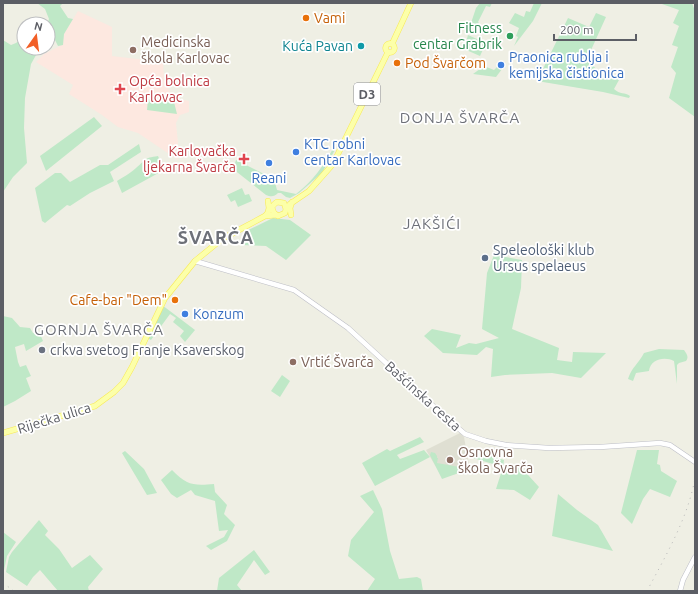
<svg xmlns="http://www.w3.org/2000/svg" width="698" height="594" font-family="Ubuntu,sans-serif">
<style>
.education{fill:#dfdfd2}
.medical{fill:#fde8e0}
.green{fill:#bfe8c7}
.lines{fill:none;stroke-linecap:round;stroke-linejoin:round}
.secondary-casing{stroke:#bdbec6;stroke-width:5.5}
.primary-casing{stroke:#f9ea54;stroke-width:6}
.secondary{stroke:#fff;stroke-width:4.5}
.primary{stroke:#fcffa9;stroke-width:5}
.rail{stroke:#b7b7b8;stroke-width:1;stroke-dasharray:1 5;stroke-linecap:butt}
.food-dot{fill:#e8710a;stroke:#fff;stroke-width:1.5}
.leisure-dot{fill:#2e9e5b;stroke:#fff;stroke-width:1.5}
.culture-dot{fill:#0f9aa8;stroke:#fff;stroke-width:1.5}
.education-dot{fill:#8d6e63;stroke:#fff;stroke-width:1.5}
.shop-dot{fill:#3f7fe0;stroke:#fff;stroke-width:1.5}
.health-dot{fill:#e0444e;stroke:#fff;stroke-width:1.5}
.service-dot{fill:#5c6f8a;stroke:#fff;stroke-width:1.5}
.worship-dot{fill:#6b7280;stroke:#fff;stroke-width:1.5}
.labels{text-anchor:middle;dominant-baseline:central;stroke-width:3.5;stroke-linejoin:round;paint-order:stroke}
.shield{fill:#fff;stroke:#8d8e93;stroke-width:1}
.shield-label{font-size:13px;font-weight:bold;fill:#5c5e65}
.food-label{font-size:14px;fill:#c56008;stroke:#fff;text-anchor:start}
.leisure-label{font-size:14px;fill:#27864d;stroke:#fff;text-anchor:end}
.education-label{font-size:14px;fill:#785e54;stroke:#fff;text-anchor:start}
.culture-label{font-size:14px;fill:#0d838f;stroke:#fff;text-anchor:end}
.shop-label{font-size:14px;fill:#366cbe;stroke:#fff;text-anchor:start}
.health-label{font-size:14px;fill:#be3a42;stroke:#fff;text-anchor:start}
.service-label{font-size:14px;fill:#4e5e75;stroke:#fff;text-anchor:start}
.worship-label{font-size:14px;fill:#5b616d;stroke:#fff;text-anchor:start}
.street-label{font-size:14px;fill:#5c5e65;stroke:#fff}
.neighbourhood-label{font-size:15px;letter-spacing:1px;fill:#6d7078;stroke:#fff}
.district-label{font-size:18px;font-weight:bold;letter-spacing:1px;fill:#6d7078;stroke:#fff}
</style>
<rect width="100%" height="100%" fill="#efefe4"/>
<path class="education" d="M 460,433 L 464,437 L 470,471 L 442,477 L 426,450 Z"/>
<path class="medical" d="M 78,11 L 112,27 L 112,56 L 163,62 L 164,79 L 171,94 L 173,97 L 189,101 L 189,112 L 180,115 L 176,123 L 178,143 L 178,160 L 138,133 L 118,127 L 102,115 L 69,94 L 73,85 L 36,62 L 44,54 L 62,45 L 64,34 Z"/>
<path class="green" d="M 37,3 L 63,3 L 60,6 L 68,18 L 73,19 L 64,34 L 63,45 L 58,46 L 47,24 L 49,19 L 45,9 Z
M 480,3 L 492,3 L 490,7 L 486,6 L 478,22 L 479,23 L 476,29 L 470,26 L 476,8 Z
M 534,3 L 542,3 L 533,21 L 514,46 L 518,37 L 516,36 L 519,28 L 509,23 L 515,13 L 524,17 L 526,11 L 530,12 Z
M 667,3 L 692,3 L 695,11 L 695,117 L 669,98 L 676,73 L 671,67 L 678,47 L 672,45 L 679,26 L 673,23 L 679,10 L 662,4 Z
M 596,13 L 606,17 L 587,59 L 598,71 L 619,80 L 614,89 C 620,95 625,92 630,96 L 629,98 L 603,92 L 537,81 L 568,18 L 589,27 Z
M 24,27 L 24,48 L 40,48 L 31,64 L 25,98 L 24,128 L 27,163 L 13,177 L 3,192 L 3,40 L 11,45 L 16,43 L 22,38 Z
M 468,35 L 486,43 L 480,56 L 464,49 Z
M 484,66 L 494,70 L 497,67 L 502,69 L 496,77 L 473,74 Z
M 148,99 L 174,102 L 177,114 L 147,110 Z
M 94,117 L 102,126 L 46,171 L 40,156 Z
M 139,144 L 141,152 L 110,172 L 114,181 L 90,193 L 70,206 L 67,205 L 45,223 L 42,221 L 35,188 L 55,173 L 61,173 L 70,182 L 100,165 L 108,165 Z
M 334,147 L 336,148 L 322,173 L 299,193 L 290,198 L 286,197 L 281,193 L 278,193 C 274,197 271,197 266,195 L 233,169 L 236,160 L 274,179 L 277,190 L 296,194 C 314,180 323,166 334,147 Z
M 158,156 L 164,170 L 122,193 L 117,181 C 123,177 131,173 136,168 C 146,160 143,158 158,156 Z
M 242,188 L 245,195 L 249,194 L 252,201 L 238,207 L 235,200 L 231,202 L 227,195 Z
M 273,218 L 290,220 L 311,235 L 286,260 L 266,246 L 241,245 L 244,232 Z
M 494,255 L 522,260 L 521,288 L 512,329 L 559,348 L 557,360 L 572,362 L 573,352 L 606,353 L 581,378 L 552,373 L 505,375 L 491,377 L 493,349 L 486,347 L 477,355 L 443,353 L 424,336 L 432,329 L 461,335 L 456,348 L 469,343 L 476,344 L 499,338 L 482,329 L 487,273 Z
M 162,305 L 195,330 L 185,342 L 180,336 L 184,331 L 173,322 L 176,318 L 170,314 L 151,340 L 146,337 Z
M 3,316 L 12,318 L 20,327 L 30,328 L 33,333 L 40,334 L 43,341 L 26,351 L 24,344 L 15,347 L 18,362 L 20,367 L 26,365 L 30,374 L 31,376 L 26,378 L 31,391 L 15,401 L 3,407 Z
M 659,349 L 684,350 C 687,354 689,357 686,361 L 679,363 L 677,365 L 677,384 L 674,361 C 665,356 650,359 649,371 L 636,373 L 633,381 L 628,379 C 631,368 639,363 644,353 Z
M 282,375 L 290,381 L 280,397 L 271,391 Z
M 420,437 L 424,442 L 397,455 L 400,459 L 424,450 L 430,457 L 375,486 L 362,463 L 387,449 L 390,451 Z
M 637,450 L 659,450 L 657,464 L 660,465 L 661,471 L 677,481 L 670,497 L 650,489 L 643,499 L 632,524 L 621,513 Z
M 125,451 L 144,469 L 157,493 L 147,495 L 122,453 Z
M 474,451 L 504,460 L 503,467 L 473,458 Z
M 431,452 L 435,453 L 437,456 L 437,458 L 438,458 L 437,463 L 465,468 L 467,468 L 467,470 L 442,479 L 430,455 Z
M 518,464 L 539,487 L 530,500 L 514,490 L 496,489 L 503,467 L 512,471 Z
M 172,470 C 187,485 193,486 214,484 L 215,492 L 227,505 L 224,514 L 235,525 L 227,541 L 211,550 L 206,546 L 224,537 L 228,530 L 219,531 L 215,501 L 195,495 L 191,490 L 177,498 L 171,494 L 161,480 Z
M 373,490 L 382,509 L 390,551 L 399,579 L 417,577 L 421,579 L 423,591 L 367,591 L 375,579 L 348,556 L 351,540 L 374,512 L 360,496 Z
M 558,494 L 577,510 L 598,525 L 613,551 L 552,536 Z
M 39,520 L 48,531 L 45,535 L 59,549 L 72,568 L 90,555 L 103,569 L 88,587 L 89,591 L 58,591 L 40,570 L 33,577 L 27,586 L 6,572 L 9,557 L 12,552 Z
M 3,532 L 16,542 L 7,556 L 4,570 L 3,571 Z
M 254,550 L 270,572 L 265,575 L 254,560 L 237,585 L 242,591 L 217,591 L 219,578 Z"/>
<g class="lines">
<defs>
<path id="secondary" d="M 195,261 L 294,290 L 348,328 L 444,416 L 465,434 L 486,441 L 506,445 L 549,448 L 600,447 L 660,443 L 670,445 L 695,462
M 680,591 L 683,580 L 695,557"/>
<path id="primary" d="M385.5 48a4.5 4.5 0 1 1 9 0a4.5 4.5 0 1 1-9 0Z
M 392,44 L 411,3
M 268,201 L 269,208 L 268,212
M 286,209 L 290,204 L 309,191 L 333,164 L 388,52
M 291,215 L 290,208 L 292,202
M 265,216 C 270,211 272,205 277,202 L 284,203 L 286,209 L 285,213 L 278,216 L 274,213 L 272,208
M 3,433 L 95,406 L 114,392 L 123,383 L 132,367 L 165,298 L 195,261 L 222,239 L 265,216 L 276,215"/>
</defs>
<use href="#secondary" class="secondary-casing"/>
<use href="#primary" class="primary-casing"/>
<use href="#secondary" class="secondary"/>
<use href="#primary" class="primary"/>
<path class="rail" d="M 695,3 L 695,4
M 3,583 L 14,591
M 647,591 C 666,555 688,518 695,478"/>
</g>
<g class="food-dot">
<circle cx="306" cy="18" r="4"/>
<circle cx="397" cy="63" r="4"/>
<circle cx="175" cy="300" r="4"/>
</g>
<circle class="leisure-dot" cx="510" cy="36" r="4"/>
<circle class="culture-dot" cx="361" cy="46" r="4"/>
<g class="education-dot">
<circle cx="133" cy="50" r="4"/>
<circle cx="293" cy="362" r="4"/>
<circle cx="450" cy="460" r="4"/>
</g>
<g class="shop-dot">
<circle cx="501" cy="65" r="4"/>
<circle cx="296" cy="152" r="4"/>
<circle cx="269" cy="163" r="4"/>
<circle cx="185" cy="314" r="4"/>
</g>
<g class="health-dot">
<path d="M118 83h4v4h4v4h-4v4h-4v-4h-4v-4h4z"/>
<path d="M242 153h4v4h4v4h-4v4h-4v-4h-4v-4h4z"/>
</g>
<circle class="service-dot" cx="485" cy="258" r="4"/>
<circle class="worship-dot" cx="42" cy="350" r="4"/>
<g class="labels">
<rect class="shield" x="354" y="83" width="26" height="22" rx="3"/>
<g class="shield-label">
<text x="367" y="94">D3</text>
</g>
<g class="food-label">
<text x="314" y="18">Vami</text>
<text x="405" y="63">Pod Švarčom</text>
<text x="167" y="300" text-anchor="end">Cafe-bar "Dem"</text>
</g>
<g class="leisure-label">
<text x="502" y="28">Fitness<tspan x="502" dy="16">centar Grabrik</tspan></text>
</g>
<g class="education-label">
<text x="141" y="42">Medicinska<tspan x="141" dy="16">škola Karlovac</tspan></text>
<text x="301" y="362">Vrtić Švarča</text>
<text x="458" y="452">Osnovna<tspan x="458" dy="16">škola Švarča</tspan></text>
</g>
<g class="culture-label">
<text x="353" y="46">Kuća Pavan</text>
</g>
<g class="shop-label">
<text x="509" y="57">Praonica rublja i<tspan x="509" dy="16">kemijska čistionica</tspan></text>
<text x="304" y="144">KTC robni<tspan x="304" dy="16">centar Karlovac</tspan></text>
<text x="269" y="178" text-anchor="middle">Reani</text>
<text x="193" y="314">Konzum</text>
</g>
<g class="health-label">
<text x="129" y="81">Opća bolnica<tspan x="129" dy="16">Karlovac</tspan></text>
<text x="236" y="151" text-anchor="end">Karlovačka<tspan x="236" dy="16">ljekarna Švarča</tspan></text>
</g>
<g class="service-label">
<text x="493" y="250">Speleološki klub<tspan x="493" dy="16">Ursus spelaeus</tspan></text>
</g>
<g class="worship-label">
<text x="50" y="350">crkva svetog Franje Ksaverskog</text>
</g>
<g class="street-label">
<text transform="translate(423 396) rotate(42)">Bašćinska cesta</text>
<text transform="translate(54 418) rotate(-17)">Riječka ulica</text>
</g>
<g class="neighbourhood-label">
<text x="460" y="117">DONJA ŠVARČA</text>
<text x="432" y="223">JAKŠIĆI</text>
<text x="99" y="329">GORNJA ŠVARČA</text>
</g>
<g class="district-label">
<text x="216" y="237">ŠVARČA</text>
</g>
</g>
<rect width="698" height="594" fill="none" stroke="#5c5e65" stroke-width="8"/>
<g transform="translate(36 36) rotate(14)"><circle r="19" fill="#ffffff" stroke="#bebfc1"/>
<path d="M0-3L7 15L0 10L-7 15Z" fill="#f25f27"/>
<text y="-6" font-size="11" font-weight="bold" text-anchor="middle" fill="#5c5e65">N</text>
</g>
<path d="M554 34v6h82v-6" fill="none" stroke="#5c5e65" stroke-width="2"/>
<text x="560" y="34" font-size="12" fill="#5c5e65" stroke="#ffffff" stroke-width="3" paint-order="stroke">200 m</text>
</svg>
